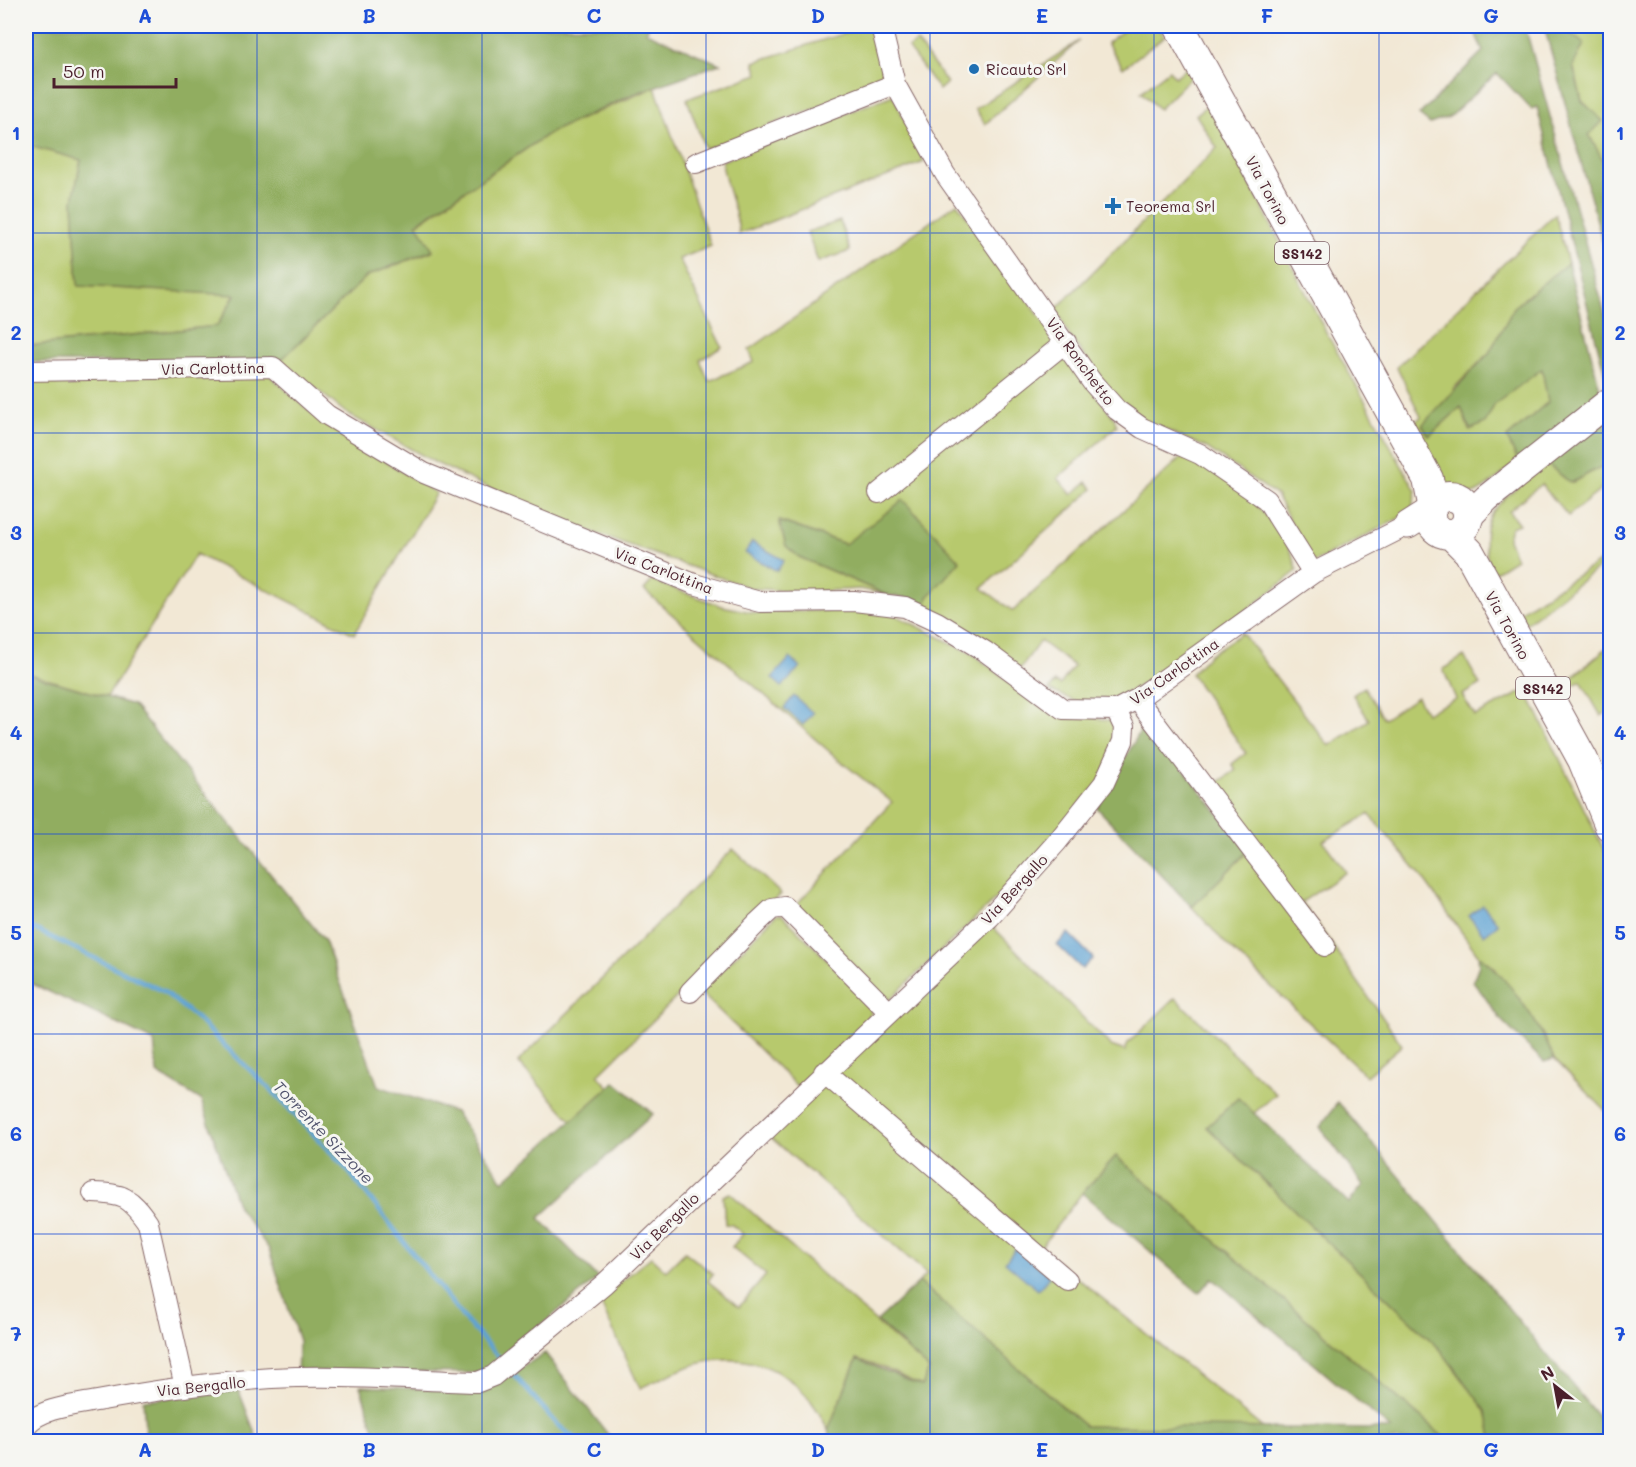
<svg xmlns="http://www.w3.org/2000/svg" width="1636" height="1467" font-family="Mali,sans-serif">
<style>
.green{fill:#b7c96d;stroke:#80744c;stroke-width:1.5}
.forest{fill:#91ad60;stroke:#6e6646;stroke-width:1.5}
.water{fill:#5ea3d3;stroke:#54617f;stroke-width:1.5}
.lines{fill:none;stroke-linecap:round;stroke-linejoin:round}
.stream{stroke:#5ea3d3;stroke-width:4.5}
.street-casing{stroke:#856566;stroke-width:22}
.secondary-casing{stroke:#856566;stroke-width:29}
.primary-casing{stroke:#856566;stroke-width:32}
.street{stroke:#fff;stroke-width:20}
.secondary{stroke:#fff;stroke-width:27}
.primary{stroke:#fff;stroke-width:30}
.grid{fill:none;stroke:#1d4ed8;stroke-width:1.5;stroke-opacity:0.55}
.poi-dot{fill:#1f6fb2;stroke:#f6f6f2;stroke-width:2}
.labels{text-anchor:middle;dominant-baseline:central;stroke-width:6;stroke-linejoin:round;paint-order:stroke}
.shield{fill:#f6f6f2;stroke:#7e6067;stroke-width:1.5}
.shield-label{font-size:14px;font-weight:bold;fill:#4a1f2b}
.poi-label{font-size:15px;fill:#4a1f2b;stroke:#f6f6f2;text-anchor:start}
.street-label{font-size:15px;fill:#4a1f2b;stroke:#f6f6f2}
.water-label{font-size:16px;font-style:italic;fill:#52546e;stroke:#f6f6f2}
.neatline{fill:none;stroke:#1d4ed8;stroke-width:2}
.grid-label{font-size:20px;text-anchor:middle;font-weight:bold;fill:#1d4ed8}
</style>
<rect width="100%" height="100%" fill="#f6f6f2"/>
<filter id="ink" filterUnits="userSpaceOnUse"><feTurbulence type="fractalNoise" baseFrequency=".0167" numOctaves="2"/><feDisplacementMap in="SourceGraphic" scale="12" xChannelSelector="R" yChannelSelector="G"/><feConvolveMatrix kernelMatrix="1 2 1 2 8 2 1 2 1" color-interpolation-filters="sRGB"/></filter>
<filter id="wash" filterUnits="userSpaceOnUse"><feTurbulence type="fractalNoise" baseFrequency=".008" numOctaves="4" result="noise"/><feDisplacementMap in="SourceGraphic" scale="24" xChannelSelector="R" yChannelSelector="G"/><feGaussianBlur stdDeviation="1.35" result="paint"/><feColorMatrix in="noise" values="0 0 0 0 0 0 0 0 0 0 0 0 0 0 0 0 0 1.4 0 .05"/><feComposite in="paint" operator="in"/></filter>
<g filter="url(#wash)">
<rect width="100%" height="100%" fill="#f2e8d5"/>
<path class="green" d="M 867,26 L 871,26 L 886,83 L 705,149 L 687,99 L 758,74 L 754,62 Z
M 1129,26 L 1156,26 L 1165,36 L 1123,68 L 1107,43 Z
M 1565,26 L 1604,26 L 1610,31 L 1609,174 L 1589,134 L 1602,121 L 1582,101 L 1573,65 L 1584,44 L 1567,31 Z
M 1079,41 L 985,124 L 975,109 Z
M 917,42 L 947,83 L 939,90 L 908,48 Z
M 1189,66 L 1192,76 L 1159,109 L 1141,92 L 1169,70 L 1175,77 Z
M 655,87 L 711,246 L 679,259 L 722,347 L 700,360 L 709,381 L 754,362 L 749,350 L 957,203 L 1114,418 L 1117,426 L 1058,478 L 1072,495 L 1087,482 L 1093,489 L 982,588 L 1013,611 L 1181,458 C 1188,460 1197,460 1204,463 C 1235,477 1294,538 1297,571 C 1259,600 1133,704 1093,705 C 1079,705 1062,695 1049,690 L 1055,682 L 1060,685 L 1074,666 L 1040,641 L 1020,669 L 926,608 L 928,597 L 845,544 L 780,521 L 799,557 L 887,595 L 860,589 L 801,592 L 750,588 L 550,517 L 436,463 L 346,413 L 289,367 L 278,363 L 367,276 L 432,251 L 417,224 L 551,132 Z
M 893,95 L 924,162 L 739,234 C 738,210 724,186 722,161 Z
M 1209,104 L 1327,334 L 1416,491 L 1411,512 L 1313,563 L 1276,495 L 1207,448 L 1141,419 L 1118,401 L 1070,337 L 1056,309 L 1217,148 L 1196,115 Z
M 26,145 L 81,160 L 73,201 L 78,286 L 235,294 L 218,326 L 29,346 L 26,362 Z
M 1555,214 L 1568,263 L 1515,306 L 1489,353 L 1453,389 L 1456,392 L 1429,436 L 1461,407 L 1469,430 L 1485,423 L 1494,404 L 1542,368 L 1548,402 L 1507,438 L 1518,461 C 1508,469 1483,492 1472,494 C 1444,499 1426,443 1414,422 L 1421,417 L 1397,367 Z
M 840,221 L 850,251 L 818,262 L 807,232 Z
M 268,374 L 315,416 L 436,493 L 354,634 L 196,554 L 107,697 L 26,673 L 26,376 Z
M 1610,462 L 1610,487 L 1607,485 L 1568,516 L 1541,484 L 1509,511 L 1519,524 L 1511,527 L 1508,539 L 1516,559 L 1492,574 C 1470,511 1503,501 1547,464 L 1571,483 Z
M 1610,555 L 1610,559 L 1525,624 L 1519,612 Z
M 652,581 L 722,606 L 756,613 L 862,609 L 891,613 L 971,653 L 1034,700 L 1061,711 L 1111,721 L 1115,726 L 1118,738 L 1102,779 L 1005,890 L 887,1002 L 795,906 L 892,802 L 838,759 L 644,590 Z
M 1242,633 L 1329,746 L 1369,720 L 1353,695 L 1364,687 L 1384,719 L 1417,697 L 1426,713 L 1456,699 L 1443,669 L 1464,656 L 1480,685 L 1462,695 L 1475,716 L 1526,690 L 1610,862 L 1610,1115 L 1554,1059 L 1544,1036 L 1494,967 L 1478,955 L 1419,873 L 1369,814 L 1323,841 L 1346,872 L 1302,902 L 1402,1045 L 1366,1076 L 1225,943 L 1192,907 L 1248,851 L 1212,787 L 1236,770 L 1232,764 L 1246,753 L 1191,674 L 1210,654 Z
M 1610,645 L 1610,710 L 1601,716 L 1581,681 L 1561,692 L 1559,689 Z
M 733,849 L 781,894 L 598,1075 L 609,1087 L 572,1121 L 518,1062 Z
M 776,915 L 782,915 L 870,1002 L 871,1014 L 799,1088 L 700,992 Z
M 990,924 L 1111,1046 L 1125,1051 L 1128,1043 L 1175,998 L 1276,1094 L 1253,1114 L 1238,1098 L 1207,1127 L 1440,1349 L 1487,1411 L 1492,1437 L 1483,1441 L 1448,1441 L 1116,1156 L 1082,1193 L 1040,1248 L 1264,1429 L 1085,1426 L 919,1282 L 927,1274 L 769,1136 Z
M 730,1193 L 929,1369 L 922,1386 L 882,1367 L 857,1359 L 828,1430 C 804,1377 758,1350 701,1363 C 680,1368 660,1379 640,1388 L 599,1300 L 651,1257 L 666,1271 L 685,1252 L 713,1274 L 708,1281 L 739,1307 L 766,1275 L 732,1247 L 743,1234 L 732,1225 L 725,1224 L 723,1196 Z"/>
<path class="forest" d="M 26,26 L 649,26 L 646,32 L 720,64 L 634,94 L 551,132 L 417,223 L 433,250 L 367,276 L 278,363 L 26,362 L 28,346 L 217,326 L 235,295 L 78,286 L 73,201 L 81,160 L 26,145 Z
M 1472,26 L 1525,26 L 1610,332 L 1610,382 L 1607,383 L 1537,107 L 1531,109 L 1497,73 L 1449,117 L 1430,124 L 1419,115 L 1483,51 Z
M 1544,26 L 1565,26 L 1567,31 L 1584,44 L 1573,66 L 1582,101 L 1603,121 L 1589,135 L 1610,173 L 1610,269 Z
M 1568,263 L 1602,397 L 1518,461 L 1507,438 L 1548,402 L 1542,369 L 1495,404 L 1485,423 L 1470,430 L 1461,407 L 1429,436 L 1422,425 L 1489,353 L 1515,306 Z
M 1605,421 L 1610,436 L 1610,462 L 1571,483 L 1547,464 Z
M 903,500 L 960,561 L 928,597 L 926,608 L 906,598 L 887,595 L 799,557 L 786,546 L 779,521 L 845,544 Z
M 26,673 L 133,705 L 325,941 L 378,1086 L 455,1112 L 503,1181 L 615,1082 L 653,1114 L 539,1218 L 598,1278 L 483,1373 L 297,1371 L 299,1341 L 269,1249 L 238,1207 L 201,1100 L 157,1073 L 154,1041 L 26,981 Z
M 1146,721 L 1248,851 L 1192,907 L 1097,808 Z
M 1478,955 C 1509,978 1540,1024 1554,1059 L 1544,1062 L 1502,1021 L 1473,981 L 1479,965 Z
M 1238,1098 L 1349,1203 L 1363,1185 L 1320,1127 L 1338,1102 L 1610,1431 L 1610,1441 L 1483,1441 L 1492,1437 L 1486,1411 L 1440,1349 L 1207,1127 Z
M 1116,1156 L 1448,1441 L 831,1441 L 828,1430 L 857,1359 L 922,1386 L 929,1369 L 877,1321 L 919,1282 L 1085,1426 L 1391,1429 L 1212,1278 L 1199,1293 L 1082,1193 Z
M 545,1353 L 613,1441 L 378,1441 L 360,1386 L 484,1391 Z
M 239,1391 L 258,1441 L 146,1441 L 143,1400 Z"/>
<path class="water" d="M 752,542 L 784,560 L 777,571 L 745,553 Z
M 790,658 L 800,667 L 782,687 L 772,678 Z
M 794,696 L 813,713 L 803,725 L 784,708 Z
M 1483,905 L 1498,924 L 1484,935 L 1469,916 Z
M 1068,933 L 1093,958 L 1082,969 L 1057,945 Z
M 1016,1248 L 1050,1276 L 1038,1290 L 1005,1262 Z"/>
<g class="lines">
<path class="stream" d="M 26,925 L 163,991 L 196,1018 L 277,1096 L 350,1173 L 466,1321 L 503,1362
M 509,1369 L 558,1425 L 579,1442"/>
</g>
</g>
<g filter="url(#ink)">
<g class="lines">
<defs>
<path id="street" d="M 881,26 L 895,84 L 945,174 L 1092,382 L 1117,410 L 1142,428 L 1200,454 L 1267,500 L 1313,573 L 1408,525
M 696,163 L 895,84
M 26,371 L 273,367 L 327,415 L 424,473 L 694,584 L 760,602 L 854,601 L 905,607 L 937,622 L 986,652 L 1063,709 L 1116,710 L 1137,699 L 1313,573
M 879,493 L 1066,342
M 1137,699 L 1325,946
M 690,992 L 758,922 L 772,909 L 785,907 L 888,1011
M 824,1072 L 1067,1280
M 93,1193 C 124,1194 130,1197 148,1223 L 185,1387
M 26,1426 C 39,1408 76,1405 97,1401 C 162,1389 229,1379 296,1377 C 357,1375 417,1380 478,1382 L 493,1376 L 604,1284 L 990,917 L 1057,842 L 1104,783 L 1123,741 L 1124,727 L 1116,710"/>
<path id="secondary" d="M 1469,516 L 1487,498 L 1610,401
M 1408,525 L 1430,511"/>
<path id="primary" d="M 1179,26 L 1428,479 L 1433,504
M1430 515a19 19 0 1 1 38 0a19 19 0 1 1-38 0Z
M 1451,534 L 1469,552 L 1583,760 L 1610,826"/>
</defs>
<use href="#street" class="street-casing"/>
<use href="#secondary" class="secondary-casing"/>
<use href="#primary" class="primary-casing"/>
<use href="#street" class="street"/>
<use href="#secondary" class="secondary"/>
<use href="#primary" class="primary"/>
</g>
</g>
<path class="grid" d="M 257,26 L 257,1442M 482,26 L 482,1442M 706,26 L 706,1442M 930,26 L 930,1442M 1154,26 L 1154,1442M 1379,26 L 1379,1442M 26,233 L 1610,233M 26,433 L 1610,433M 26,633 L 1610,633M 26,834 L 1610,834M 26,1034 L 1610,1034M 26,1234 L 1610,1234"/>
<g class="poi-dot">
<circle cx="974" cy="69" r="6"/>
<path d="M1110 197h6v6h6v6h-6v6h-6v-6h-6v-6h6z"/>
</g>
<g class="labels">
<g class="shield">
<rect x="1275" y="242" width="54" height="22" rx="4.5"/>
<rect x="1516" y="677" width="54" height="22" rx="4.5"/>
</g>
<g class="shield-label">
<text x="1302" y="253">SS142</text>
<text x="1543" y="688">SS142</text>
</g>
<g class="poi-label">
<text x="986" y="69">Ricauto Srl</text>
<text x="1126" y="206">Teorema Srl</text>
</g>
<g class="street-label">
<text transform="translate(1268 190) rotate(62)">Via Torino</text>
<text transform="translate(1081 361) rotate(54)">Via Ronchetto</text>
<text transform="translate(213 368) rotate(-1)">Via Carlottina</text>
<text transform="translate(664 570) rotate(21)">Via Carlottina</text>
<text transform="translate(1508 625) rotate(61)">Via Torino</text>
<text transform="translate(1174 671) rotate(-35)">Via Carlottina</text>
<text transform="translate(1014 889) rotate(-47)">Via Bergallo</text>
<text transform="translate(664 1226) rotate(-44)">Via Bergallo</text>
<text transform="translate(201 1386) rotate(-6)">Via Bergallo</text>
</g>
<g class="water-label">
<text transform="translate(324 1132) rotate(46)">Torrente Sizzone</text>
</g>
</g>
<rect width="1636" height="1467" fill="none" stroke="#f6f6f2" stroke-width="66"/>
<g transform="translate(1555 1386) rotate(329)" stroke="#f6f6f2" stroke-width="4.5" paint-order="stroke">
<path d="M0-4.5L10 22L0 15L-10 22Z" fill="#4a1f2b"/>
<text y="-9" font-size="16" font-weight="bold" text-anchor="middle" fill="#4a1f2b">N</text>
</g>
<path d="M54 78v9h122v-9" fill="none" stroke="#4a1f2b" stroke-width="3"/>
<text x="63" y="78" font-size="18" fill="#4a1f2b" stroke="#f6f6f2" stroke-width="4.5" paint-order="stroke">50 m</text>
<rect x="33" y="33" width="1570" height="1401" class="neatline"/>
<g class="grid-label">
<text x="145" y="23">A</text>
<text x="369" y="23">B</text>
<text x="594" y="23">C</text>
<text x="818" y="23">D</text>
<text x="1042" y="23">E</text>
<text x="1267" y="23">F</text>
<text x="1491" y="23">G</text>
<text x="16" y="140">1</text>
<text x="1620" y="140">1</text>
<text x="16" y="340">2</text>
<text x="1620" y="340">2</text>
<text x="16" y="540">3</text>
<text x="1620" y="540">3</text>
<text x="16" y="740">4</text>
<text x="1620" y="740">4</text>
<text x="16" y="940">5</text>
<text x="1620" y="940">5</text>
<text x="16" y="1141">6</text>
<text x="1620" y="1141">6</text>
<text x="16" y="1341">7</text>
<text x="1620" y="1341">7</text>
<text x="145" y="1457">A</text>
<text x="369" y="1457">B</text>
<text x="594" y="1457">C</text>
<text x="818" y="1457">D</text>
<text x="1042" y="1457">E</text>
<text x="1267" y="1457">F</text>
<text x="1491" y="1457">G</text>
</g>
</svg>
